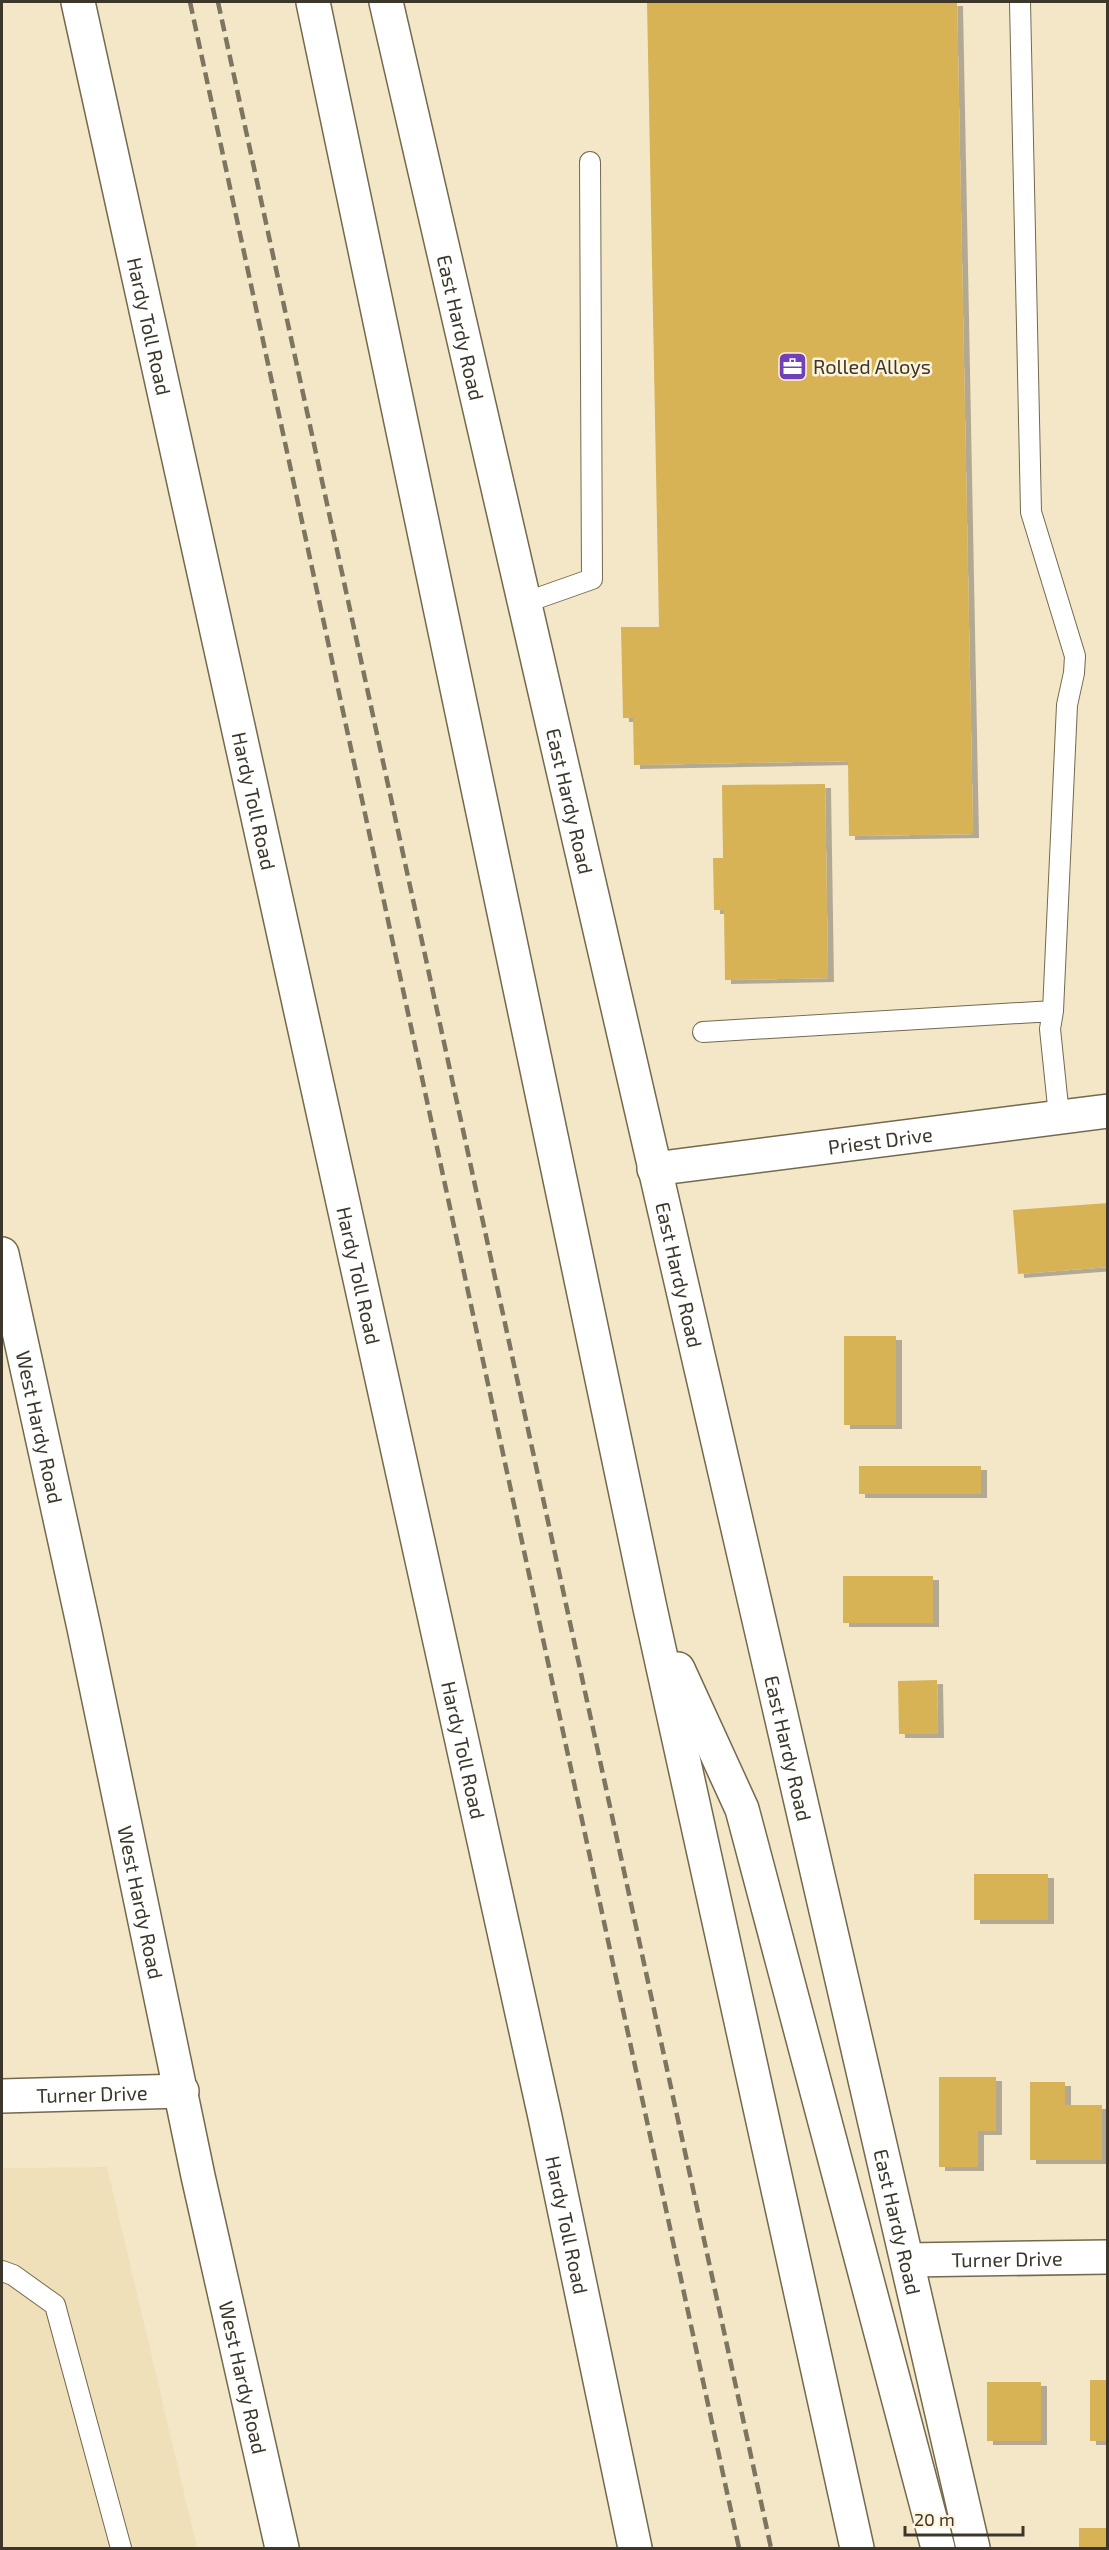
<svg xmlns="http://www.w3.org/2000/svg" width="1109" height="2550" font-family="'Exo 2',sans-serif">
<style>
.built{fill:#f0e0b9}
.building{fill:#d7b355;filter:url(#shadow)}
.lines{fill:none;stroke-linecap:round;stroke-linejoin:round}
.lane-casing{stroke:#74694d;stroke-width:22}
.street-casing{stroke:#74694d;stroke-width:36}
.secondary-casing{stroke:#74694d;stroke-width:36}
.highway-casing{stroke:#74694d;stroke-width:36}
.lane{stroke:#fff;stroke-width:20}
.street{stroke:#fff;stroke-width:33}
.secondary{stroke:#fff;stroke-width:33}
.highway{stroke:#fff;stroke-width:33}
.rail{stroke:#7c7561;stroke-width:4.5;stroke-dasharray:12 6;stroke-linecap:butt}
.labels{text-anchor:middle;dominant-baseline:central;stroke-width:5;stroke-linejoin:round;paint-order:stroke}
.street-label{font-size:20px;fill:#3c372a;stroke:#fff4db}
.poi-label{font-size:20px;fill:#3c372a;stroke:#fff4db;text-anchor:start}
</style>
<defs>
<filter id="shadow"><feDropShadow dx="6" dy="4" stdDeviation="0" flood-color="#0004"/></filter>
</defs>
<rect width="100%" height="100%" fill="#f4e7c8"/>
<path class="built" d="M 107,2167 L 197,2548 L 2,2548 L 2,2168 Z"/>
<path class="building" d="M 647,2 L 957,2 L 973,834 L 849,836 L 848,761 L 634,765 L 633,718 L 623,718 L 621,627 L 659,627 Z
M 825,784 L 828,978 L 725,980 L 724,910 L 714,910 L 713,858 L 723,858 L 722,785 Z
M 1108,1203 L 1108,1267 L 1018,1274 L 1013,1210 Z
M 844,1336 L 896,1336 L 896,1425 L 844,1425 Z
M 859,1466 L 981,1466 L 981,1494 L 859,1494 Z
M 843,1576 L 933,1576 L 933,1623 L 843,1623 Z
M 937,1680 L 938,1734 L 899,1734 L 898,1681 Z
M 974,1874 L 1048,1874 L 1048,1920 L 974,1920 Z
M 939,2077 L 996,2077 L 996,2131 L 978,2131 L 978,2167 L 939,2167 Z
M 1030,2082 L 1065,2082 L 1065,2105 L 1102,2105 L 1102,2160 L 1030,2160 Z
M 1090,2380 L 1108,2380 L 1108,2441 L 1090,2441 Z
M 987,2382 L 1041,2382 L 1041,2441 L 987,2441 Z
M 1079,2528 L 1108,2528 L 1108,2548 L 1079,2548 Z"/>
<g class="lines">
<defs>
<path id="lane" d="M 1020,2 L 1031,512 L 1075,656 L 1074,673 L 1067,705 L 1053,1011 L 1050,1029 L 1059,1116
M 524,603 L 592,579 L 590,162
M 703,1032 L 1053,1011
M 2,2271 L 13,2275 L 55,2305 L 121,2548"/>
<g id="street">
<path id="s1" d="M 654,1169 L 1108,1111"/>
<path id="s2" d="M 907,2260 L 1108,2257"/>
</g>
<g id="secondary">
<path id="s3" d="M 386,2 L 973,2548"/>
<path id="s4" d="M 2,1254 L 84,1628 L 198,2176 L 282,2548"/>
<path id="s5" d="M 2,2096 L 182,2091"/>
</g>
<g id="highway">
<path id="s6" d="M 78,2 L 545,2117 L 635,2548"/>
<path d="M 313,2 L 650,1608 L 857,2548"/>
<path d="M 678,1669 L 742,1809 L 938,2548"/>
</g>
</defs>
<use href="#lane" class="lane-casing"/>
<use href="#street" class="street-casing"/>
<use href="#secondary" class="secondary-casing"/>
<use href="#highway" class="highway-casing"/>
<use href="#lane" class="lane"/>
<use href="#street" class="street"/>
<use href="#secondary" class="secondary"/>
<use href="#highway" class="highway"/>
<path class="rail" d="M 190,2 L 739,2548
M 218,2 L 771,2548"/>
</g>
<defs>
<symbol id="office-square" viewBox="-11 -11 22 22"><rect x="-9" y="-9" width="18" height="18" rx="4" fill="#7241b9" stroke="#fff4db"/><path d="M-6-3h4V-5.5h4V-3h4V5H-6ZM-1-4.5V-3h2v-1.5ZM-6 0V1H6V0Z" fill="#fff"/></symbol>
</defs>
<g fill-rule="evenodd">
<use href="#office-square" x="776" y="350" width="33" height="33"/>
</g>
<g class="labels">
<g class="street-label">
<text stroke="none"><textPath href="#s6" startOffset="332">Hardy Toll Road</textPath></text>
<text stroke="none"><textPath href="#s3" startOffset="334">East Hardy Road</textPath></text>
<text stroke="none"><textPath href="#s6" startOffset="818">Hardy Toll Road</textPath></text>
<text stroke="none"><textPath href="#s3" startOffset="820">East Hardy Road</textPath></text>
<text stroke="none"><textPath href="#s1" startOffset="228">Priest Drive</textPath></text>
<text stroke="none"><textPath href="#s6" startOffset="1304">Hardy Toll Road</textPath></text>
<text stroke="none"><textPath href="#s3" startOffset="1306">East Hardy Road</textPath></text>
<text stroke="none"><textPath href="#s4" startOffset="177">West Hardy Road</textPath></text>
<text stroke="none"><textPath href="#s6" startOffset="1790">Hardy Toll Road</textPath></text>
<text stroke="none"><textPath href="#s3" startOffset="1792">East Hardy Road</textPath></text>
<text stroke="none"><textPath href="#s4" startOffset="663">West Hardy Road</textPath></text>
<text stroke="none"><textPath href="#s5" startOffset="90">Turner Drive</textPath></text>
<text stroke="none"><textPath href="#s3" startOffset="2278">East Hardy Road</textPath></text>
<text stroke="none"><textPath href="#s6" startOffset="2276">Hardy Toll Road</textPath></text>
<text stroke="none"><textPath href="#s2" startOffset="100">Turner Drive</textPath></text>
<text stroke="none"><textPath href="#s4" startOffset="1149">West Hardy Road</textPath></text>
</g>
<g class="poi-label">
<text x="813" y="366">Rolled Alloys</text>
</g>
</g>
<rect width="1109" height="2550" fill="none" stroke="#3c372a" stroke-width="6"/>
<path d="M905 2526v9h118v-9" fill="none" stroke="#3c372a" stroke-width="3"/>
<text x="914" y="2526" font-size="18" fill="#3c372a" stroke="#fff4db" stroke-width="4.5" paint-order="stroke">20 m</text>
</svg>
